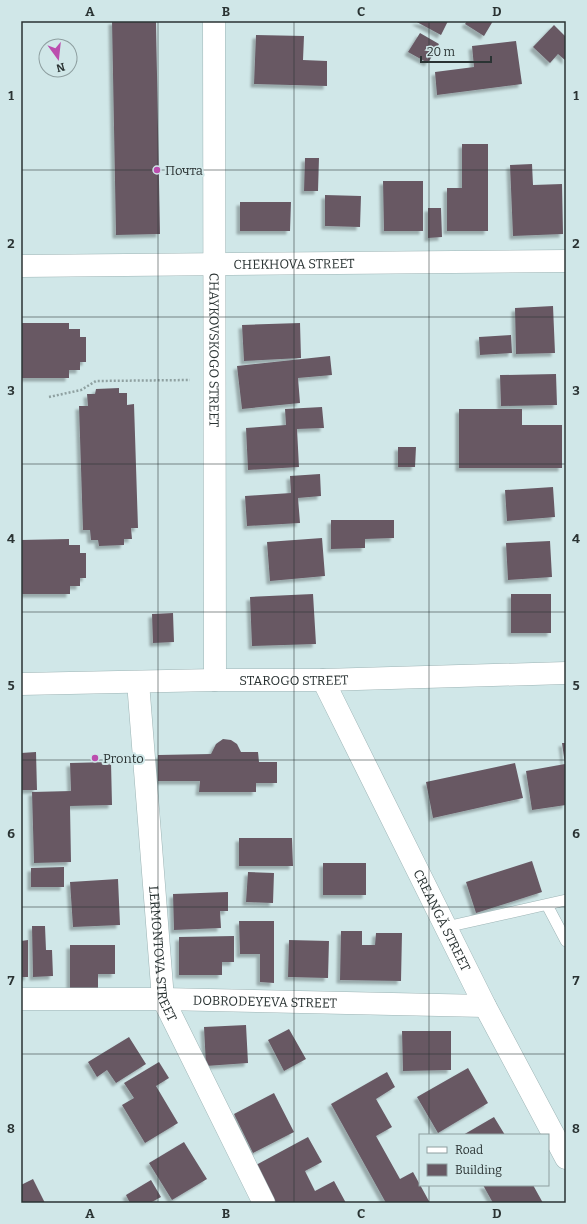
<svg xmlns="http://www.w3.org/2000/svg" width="587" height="1224" font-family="Bitter,serif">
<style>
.building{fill:#675964;filter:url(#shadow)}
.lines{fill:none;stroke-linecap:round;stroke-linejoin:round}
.service-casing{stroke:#9db4b5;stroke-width:12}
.minor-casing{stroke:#9db4b5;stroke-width:23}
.tertiary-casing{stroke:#9db4b5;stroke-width:23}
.path{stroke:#8fa1a1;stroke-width:2.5;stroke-dasharray:2 2;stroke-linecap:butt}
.service{stroke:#fff;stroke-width:11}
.minor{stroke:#fff;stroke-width:22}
.tertiary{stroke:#fff;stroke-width:22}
.grid{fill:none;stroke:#2a3333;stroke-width:1;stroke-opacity:0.55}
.poi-dot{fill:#bb4eae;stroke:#d0e7e8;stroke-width:1.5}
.labels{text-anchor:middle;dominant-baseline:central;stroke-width:4;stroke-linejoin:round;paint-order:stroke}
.poi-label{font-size:13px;fill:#2a3333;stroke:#d0e7e8;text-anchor:start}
.street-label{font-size:13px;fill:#2a3333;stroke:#d0e7e8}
.neatline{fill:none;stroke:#2a3333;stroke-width:1.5}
.grid-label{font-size:13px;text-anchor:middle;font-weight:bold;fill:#2a3333}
</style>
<defs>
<filter id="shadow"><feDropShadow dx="-3.5" dy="3.5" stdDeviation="1" flood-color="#0004"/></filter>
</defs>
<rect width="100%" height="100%" fill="#d0e7e8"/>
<path class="building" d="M 112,21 L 156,21 L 160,234 L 116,235 Z
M 415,21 L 448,21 L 441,35 Z
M 467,21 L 493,21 L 484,36 L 465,24 Z
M 554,25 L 566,37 L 566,61 L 558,54 L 550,63 L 533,47 Z
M 420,33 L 439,44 L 428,63 L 408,52 Z
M 256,35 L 304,36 L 303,60 L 327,61 L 327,86 L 254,84 Z
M 516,41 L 522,84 L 437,95 L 435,72 L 474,67 L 472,46 Z
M 462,144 L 488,144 L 488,231 L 447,231 L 447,188 L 462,188 Z
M 305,158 L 319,158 L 318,191 L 304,191 Z
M 532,164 L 533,185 L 562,184 L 563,234 L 513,236 L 510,165 Z
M 383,181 L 423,181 L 423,231 L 384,231 Z
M 325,195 L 361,196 L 360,227 L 325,226 Z
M 240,202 L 291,202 L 290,231 L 240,231 Z
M 428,208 L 441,208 L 442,237 L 428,238 Z
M 553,306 L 555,353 L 516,354 L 515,308 Z
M 21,323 L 69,323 L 69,329 L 80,329 L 80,337 L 86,337 L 86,362 L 80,362 L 80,370 L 69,370 L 69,378 L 21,378 Z
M 300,323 L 301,358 L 244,361 L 242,325 Z
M 511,335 L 512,353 L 480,355 L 479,337 Z
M 330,356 L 332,375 L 298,378 L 300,403 L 242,409 L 237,366 Z
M 556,374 L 557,405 L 501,406 L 500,375 Z
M 119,388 L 119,393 L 127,393 L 127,405 L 134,404 L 138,528 L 131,528 L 132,539 L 124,539 L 124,545 L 99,546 L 98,540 L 91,540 L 90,530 L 83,530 L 79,406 L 88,406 L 87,394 L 95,394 L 96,389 Z
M 322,407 L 324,428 L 297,429 L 299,467 L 248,470 L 246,428 L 286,425 L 285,409 Z
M 459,409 L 522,409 L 522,425 L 562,425 L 562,468 L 459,468 Z
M 398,447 L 416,447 L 415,467 L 398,467 Z
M 320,474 L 321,496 L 298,498 L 300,523 L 247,526 L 245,496 L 291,493 L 290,476 Z
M 553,487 L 555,517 L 507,521 L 505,490 Z
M 331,520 L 394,520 L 394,538 L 365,539 L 365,548 L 331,549 Z
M 322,538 L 325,576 L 270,581 L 267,542 Z
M 69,539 L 69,545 L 80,545 L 80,553 L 86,553 L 86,578 L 80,578 L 80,586 L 70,586 L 70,594 L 21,594 L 21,540 Z
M 550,541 L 552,577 L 508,580 L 506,543 Z
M 313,594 L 316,644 L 252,646 L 250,597 Z
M 511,594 L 551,594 L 551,633 L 511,633 Z
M 173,613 L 174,642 L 153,643 L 152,614 Z
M 223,739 L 231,740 L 237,744 L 241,752 L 258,752 L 259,762 L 277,762 L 277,783 L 256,783 L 256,792 L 199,792 L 200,781 L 158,781 L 158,755 L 211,754 L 216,744 Z
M 562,743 L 566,743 L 566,805 L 532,810 L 526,771 L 565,764 Z
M 36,752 L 37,790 L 21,790 L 21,753 Z
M 111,762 L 112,805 L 70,806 L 71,862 L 34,863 L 32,792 L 71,791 L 70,763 Z
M 515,763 L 523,798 L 433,818 L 426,782 Z
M 239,838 L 292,838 L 293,866 L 239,866 Z
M 532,861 L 542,892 L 476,913 L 466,882 Z
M 323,863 L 366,863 L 366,895 L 323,895 Z
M 64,867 L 64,887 L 31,887 L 31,868 Z
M 248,872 L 274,873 L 273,903 L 246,902 Z
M 118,879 L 120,925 L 73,927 L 70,882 Z
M 228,892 L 228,911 L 220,911 L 221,928 L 174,930 L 173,894 Z
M 239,921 L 274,921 L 274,983 L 260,982 L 260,954 L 240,954 Z
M 32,926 L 45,926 L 46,950 L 52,950 L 53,976 L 33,977 Z
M 341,931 L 362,931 L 362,945 L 375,945 L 376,933 L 402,933 L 401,981 L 340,980 Z
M 234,936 L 234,962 L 222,962 L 222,975 L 179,975 L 179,937 Z
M 28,940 L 28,977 L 21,977 L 21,941 Z
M 289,940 L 329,941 L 328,978 L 288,977 Z
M 70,945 L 115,945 L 115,974 L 98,974 L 98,990 L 70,990 Z
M 246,1025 L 248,1063 L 206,1066 L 204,1027 Z
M 289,1029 L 306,1059 L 284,1071 L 268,1040 Z
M 402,1031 L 451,1031 L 451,1070 L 403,1071 Z
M 129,1037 L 146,1064 L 116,1083 L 107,1070 L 97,1077 L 88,1062 Z
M 159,1062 L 169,1078 L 156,1086 L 178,1123 L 145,1143 L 122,1105 L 134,1098 L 124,1083 Z
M 468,1068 L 488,1103 L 438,1133 L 417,1097 Z
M 387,1072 L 395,1087 L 376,1099 L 392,1127 L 376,1136 L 400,1179 L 413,1172 L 430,1203 L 386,1203 L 331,1104 Z
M 274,1093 L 294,1132 L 253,1153 L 234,1114 Z
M 494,1117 L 505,1135 L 463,1135 Z
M 308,1137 L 322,1162 L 305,1171 L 315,1191 L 334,1181 L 346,1203 L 276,1203 L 256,1165 Z
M 184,1142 L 207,1179 L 172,1200 L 149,1163 Z
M 33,1179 L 45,1203 L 21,1203 L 21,1185 Z
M 151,1180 L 161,1197 L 150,1203 L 130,1203 L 126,1195 Z
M 483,1185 L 533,1185 L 543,1203 L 493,1203 Z"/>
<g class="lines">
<defs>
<path id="service" d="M 547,905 L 566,941
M 446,927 L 566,900"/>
<g id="minor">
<path id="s1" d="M 214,21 L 215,680"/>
<path id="s2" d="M 21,266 L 566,261"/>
<path id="s3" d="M 138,682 L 163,999 L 264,1203"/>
<path id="s4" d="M 21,999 L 163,999 L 485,1006"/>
</g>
<g id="tertiary">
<path id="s5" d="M 323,680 L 485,1006 L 566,1158"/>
<path id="s6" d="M 21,684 L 215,680 L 323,680 L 566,673"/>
</g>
</defs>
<use href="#service" class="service-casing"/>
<use href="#minor" class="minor-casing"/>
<use href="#tertiary" class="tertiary-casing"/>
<path class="path" d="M 49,397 L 81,390 L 96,381 L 190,380"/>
<use href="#service" class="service"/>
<use href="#minor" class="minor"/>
<use href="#tertiary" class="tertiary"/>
</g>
<path class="grid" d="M 158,21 L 158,1203M 294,21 L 294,1203M 429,21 L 429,1135M 21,170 L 566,170M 21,317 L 566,317M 21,464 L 566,464M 21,612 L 566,612M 21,760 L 566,760M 21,907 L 566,907M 21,1054 L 566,1054M 429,1185 L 429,1203"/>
<g class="poi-dot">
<circle cx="157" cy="170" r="4"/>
<circle cx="95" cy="758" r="4"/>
</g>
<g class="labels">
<g class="poi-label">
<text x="165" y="170">Почта</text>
<text x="103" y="758">Pronto</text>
</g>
<g class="street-label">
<text stroke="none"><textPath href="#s2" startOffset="273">CHEKHOVA STREET</textPath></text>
<text stroke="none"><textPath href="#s1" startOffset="329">CHAYKOVSKOGO STREET</textPath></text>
<text stroke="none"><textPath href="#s6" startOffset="273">STAROGO STREET</textPath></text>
<text stroke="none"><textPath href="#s5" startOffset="268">CREANGĂ STREET</textPath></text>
<text stroke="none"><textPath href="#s3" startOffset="273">LERMONTOVA STREET</textPath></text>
<text stroke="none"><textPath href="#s4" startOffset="244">DOBRODEYEVA STREET</textPath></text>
</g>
</g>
<rect width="587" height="1224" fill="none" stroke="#d0e7e8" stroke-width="44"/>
<rect x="419" y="1134" width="130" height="52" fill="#d0e7e8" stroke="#8e9fa0"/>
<rect x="427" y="1147" width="20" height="6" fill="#ffffff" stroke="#8e9fa0"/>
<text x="455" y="1154" font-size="12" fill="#2a3333">Road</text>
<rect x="427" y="1164" width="20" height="12" fill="#675964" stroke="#8e9fa0"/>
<text x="455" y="1174" font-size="12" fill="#2a3333">Building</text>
<g transform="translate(58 58) rotate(165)"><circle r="19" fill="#d0e7e8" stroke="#8e9fa0"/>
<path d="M0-3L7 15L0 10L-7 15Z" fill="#bb4eae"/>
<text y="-6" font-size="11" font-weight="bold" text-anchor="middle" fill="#2a3333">N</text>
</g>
<path d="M421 56v6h70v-6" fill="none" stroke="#2a3333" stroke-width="2"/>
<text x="427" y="56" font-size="12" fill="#2a3333" stroke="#d0e7e8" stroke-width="3" paint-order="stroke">20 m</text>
<rect x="22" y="22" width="543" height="1180" class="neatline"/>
<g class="grid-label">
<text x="90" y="16">A</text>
<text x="226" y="16">B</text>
<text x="361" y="16">C</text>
<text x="497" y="16">D</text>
<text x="11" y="100">1</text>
<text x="576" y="100">1</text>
<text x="11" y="248">2</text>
<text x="576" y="248">2</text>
<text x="11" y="395">3</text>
<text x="576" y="395">3</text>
<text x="11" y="543">4</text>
<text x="576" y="543">4</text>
<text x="11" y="690">5</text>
<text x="576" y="690">5</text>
<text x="11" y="838">6</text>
<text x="576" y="838">6</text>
<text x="11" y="985">7</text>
<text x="576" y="985">7</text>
<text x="11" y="1133">8</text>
<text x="576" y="1133">8</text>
<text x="90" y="1218">A</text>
<text x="226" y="1218">B</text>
<text x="361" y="1218">C</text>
<text x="497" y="1218">D</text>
</g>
</svg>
